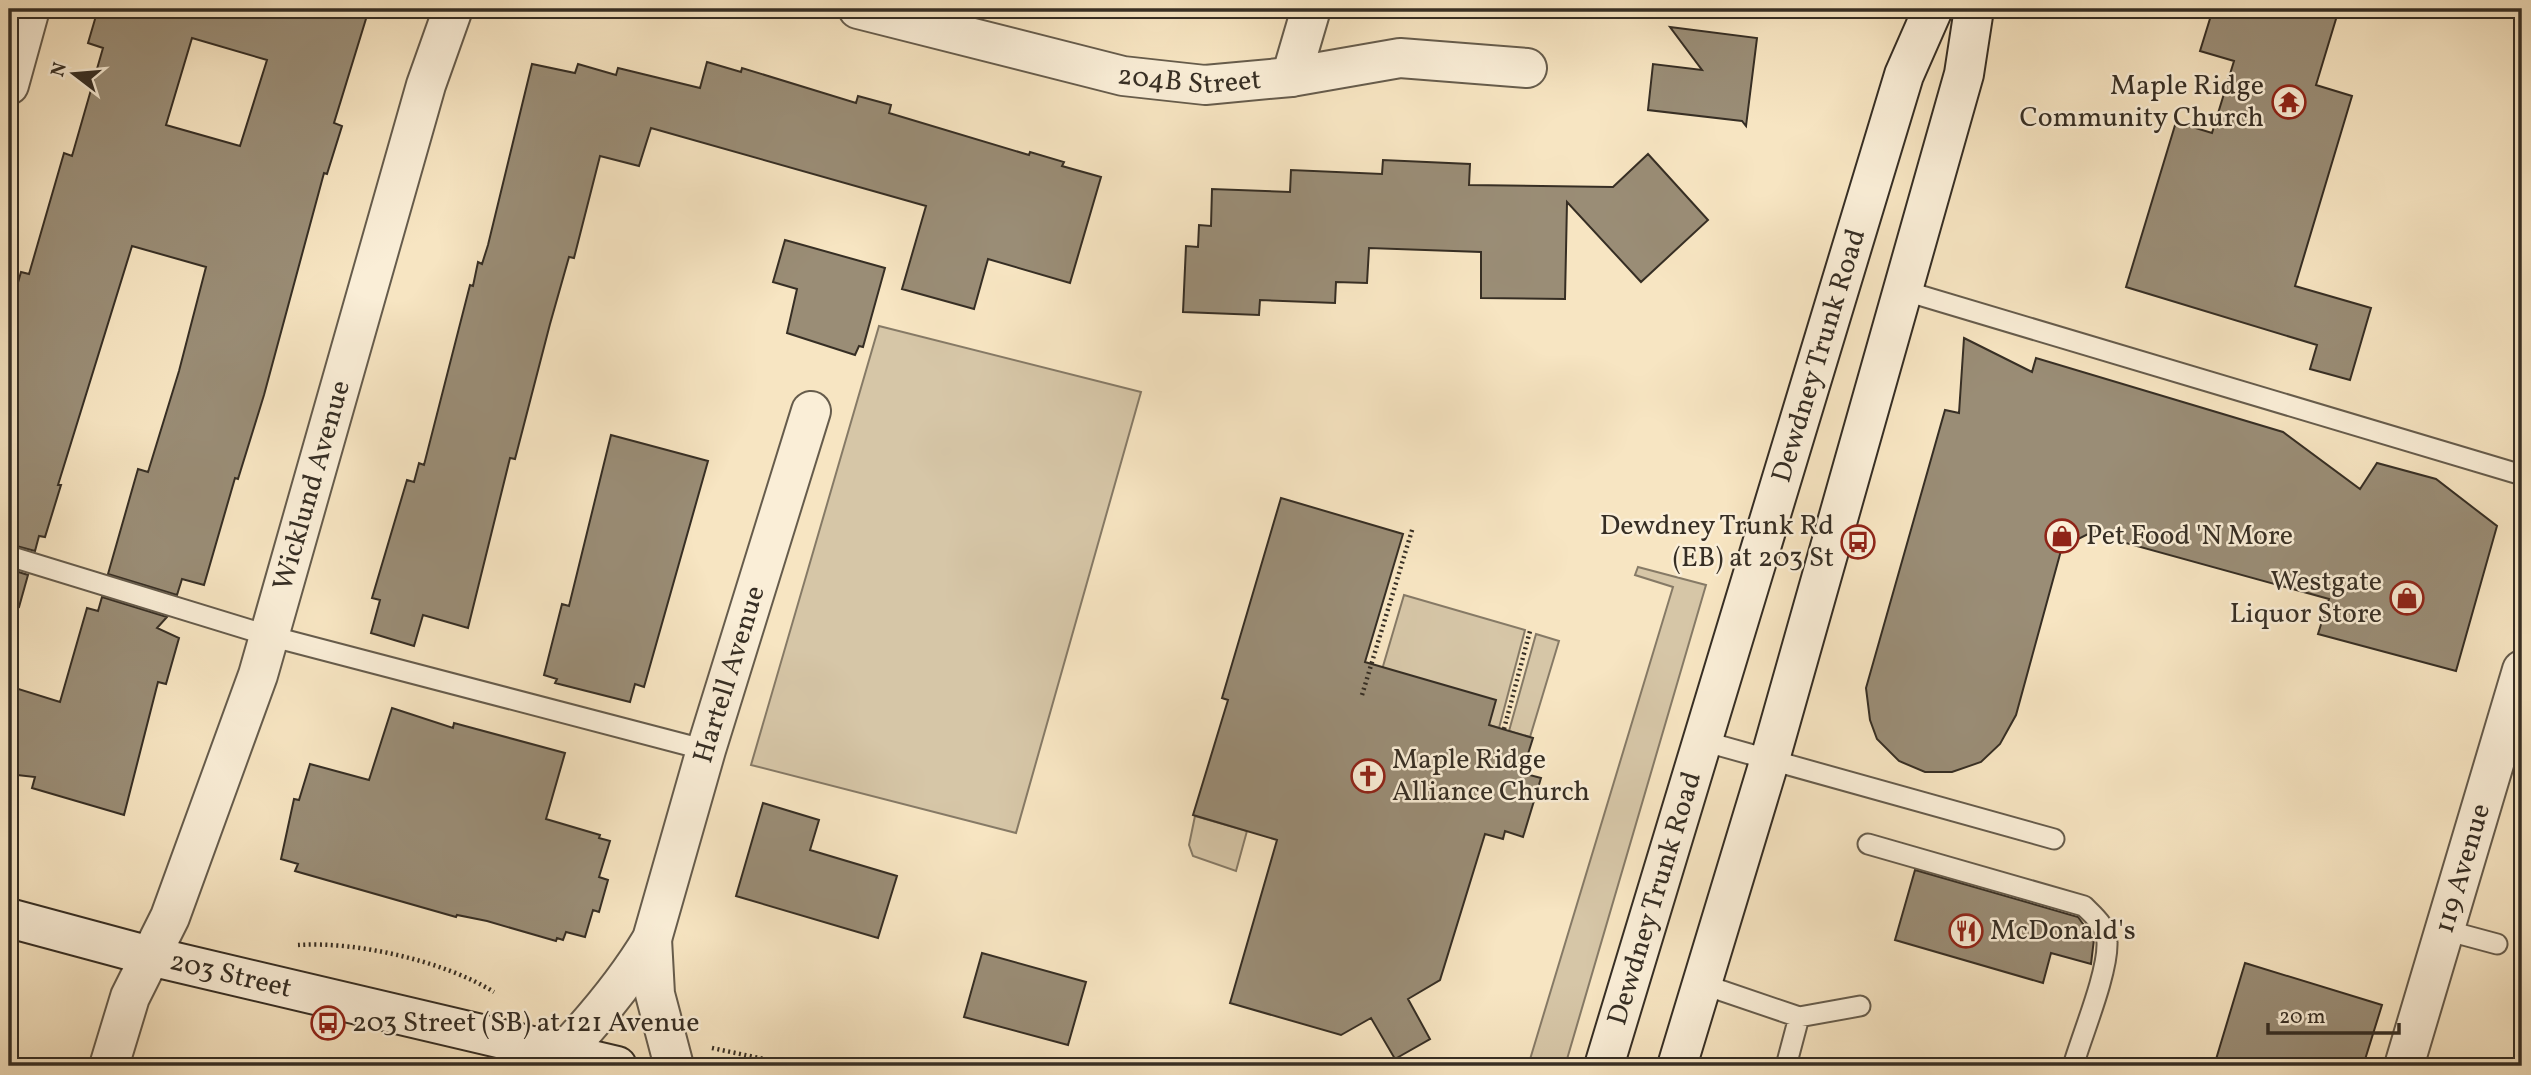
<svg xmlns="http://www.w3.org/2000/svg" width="2531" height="1075" font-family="Vollkorn,serif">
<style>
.green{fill:#d6c6a7;stroke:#867a66;stroke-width:2}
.building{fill:#9a8d76;stroke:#362e24;stroke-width:2;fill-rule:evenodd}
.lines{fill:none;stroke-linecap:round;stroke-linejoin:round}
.lane-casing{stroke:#665c4c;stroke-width:23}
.street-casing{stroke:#665c4c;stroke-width:42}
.secondary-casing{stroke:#362e24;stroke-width:42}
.path{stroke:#362e24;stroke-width:4.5;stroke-dasharray:2 3.5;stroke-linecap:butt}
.lane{stroke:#faeed7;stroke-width:19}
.street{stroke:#faeed7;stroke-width:38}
.secondary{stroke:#faeed7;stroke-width:38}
.labels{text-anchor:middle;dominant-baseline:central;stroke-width:5;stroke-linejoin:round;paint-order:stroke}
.street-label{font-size:28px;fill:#362e24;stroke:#faeed7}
.poi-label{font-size:28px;fill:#362e24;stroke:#faeed7;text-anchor:start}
</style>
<rect width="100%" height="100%" fill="#f7e5c2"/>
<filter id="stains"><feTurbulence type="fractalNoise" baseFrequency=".00286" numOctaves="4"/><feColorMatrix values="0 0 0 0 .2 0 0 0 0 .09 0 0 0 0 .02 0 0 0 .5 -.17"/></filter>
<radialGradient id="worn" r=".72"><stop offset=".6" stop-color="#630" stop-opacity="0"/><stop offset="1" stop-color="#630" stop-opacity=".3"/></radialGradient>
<path class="green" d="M 879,326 L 1141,392 L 1016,833 L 751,765 Z
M 1638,567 L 1706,585 L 1565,1066 L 1528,1066 L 1673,587 L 1635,575 Z
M 1404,595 L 1525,630 L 1499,728 L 1376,690 Z
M 1536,634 L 1559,641 L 1530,737 L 1509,731 Z
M 1195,816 L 1247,831 L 1236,871 L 1193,856 L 1189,845 Z"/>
<path class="building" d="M 98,9 L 369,9 L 334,123 L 342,126 L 327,174 L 324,173 L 264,395 L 238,479 L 235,478 L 204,585 L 182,579 L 177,595 L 108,574 L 138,469 L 148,472 L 179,371 L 206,267 L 132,246 L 58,485 L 61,485 L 45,537 L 39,536 L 35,551 L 9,544 L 9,314 L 21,272 L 29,274 L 64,153 L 72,156 L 103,48 L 88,43 ZM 192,38 L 267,60 L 240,146 L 166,125 Z
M 2213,9 L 2339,9 L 2316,85 L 2352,96 L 2295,286 L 2371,308 L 2350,380 L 2310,369 L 2317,345 L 2126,287 L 2176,122 L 2212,133 L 2234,61 L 2200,51 Z
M 1670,27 L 1757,38 L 1746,126 L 1742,121 L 1648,110 L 1653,64 L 1702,70 Z
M 707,62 L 741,72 L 742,68 L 856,103 L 858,96 L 891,105 L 889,113 L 1029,155 L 1030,152 L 1064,162 L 1062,166 L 1101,177 L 1070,283 L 988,259 L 974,309 L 902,289 L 926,206 L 651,128 L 639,166 L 600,156 L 574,258 L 569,257 L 550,324 L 515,459 L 510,458 L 468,628 L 423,615 L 414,646 L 371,633 L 380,600 L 372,598 L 407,480 L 414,482 L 419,463 L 424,465 L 470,285 L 473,286 L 478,262 L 482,264 L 488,245 L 532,64 L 575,73 L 578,64 L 616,75 L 618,68 L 700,88 Z
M 1648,154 L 1708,220 L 1641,282 L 1567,202 L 1565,299 L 1481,298 L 1481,252 L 1369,248 L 1367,283 L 1336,282 L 1335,303 L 1260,300 L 1259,315 L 1183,312 L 1186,246 L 1198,247 L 1199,225 L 1211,226 L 1212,189 L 1290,192 L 1291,170 L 1382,174 L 1383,160 L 1470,164 L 1469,185 L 1613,187 Z
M 785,240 L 885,268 L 863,347 L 859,346 L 855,355 L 787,333 L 797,289 L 773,282 Z
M 1964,338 L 2032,372 L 2036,358 L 2283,432 L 2360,489 L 2377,463 L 2436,479 L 2497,526 L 2456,671 L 2318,634 L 2329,599 L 2090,533 L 2062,547 L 2016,715 L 2000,744 L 1981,762 L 1952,772 L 1925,772 L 1899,761 L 1877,739 L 1870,720 L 1866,688 L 1945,410 L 1959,413 Z
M 611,435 L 708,461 L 644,687 L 635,684 L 630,702 L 555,683 L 557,679 L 544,675 L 562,604 L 569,606 Z
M 1281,498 L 1403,534 L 1365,662 L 1496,700 L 1489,725 L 1533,738 L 1522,773 L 1541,778 L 1523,837 L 1505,831 L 1503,839 L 1485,834 L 1440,980 L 1408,999 L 1430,1039 L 1395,1059 L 1371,1018 L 1341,1035 L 1230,1003 L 1277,840 L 1193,815 L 1228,700 L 1222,698 Z
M 9,569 L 28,575 L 19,607 L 9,605 Z
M 102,597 L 167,617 L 157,628 L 179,638 L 166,684 L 158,682 L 124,815 L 32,788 L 35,777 L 9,774 L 9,686 L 60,702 L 87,608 L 98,611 Z
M 392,708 L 453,728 L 454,723 L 565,753 L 546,819 L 600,835 L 599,838 L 610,841 L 599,877 L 608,880 L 599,912 L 593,910 L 585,937 L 566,932 L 563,940 L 557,938 L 556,941 L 487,921 L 457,915 L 456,917 L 295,871 L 298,864 L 281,859 L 294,799 L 299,800 L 310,764 L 369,780 Z
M 763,803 L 819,820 L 810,850 L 897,876 L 878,938 L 736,896 Z
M 1915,870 L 2078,917 L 2094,939 L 2091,964 L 2051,953 L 2043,983 L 1895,940 Z
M 982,953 L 1086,982 L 1068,1045 L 964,1017 Z
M 2245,963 L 2382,1005 L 2363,1066 L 2214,1066 Z"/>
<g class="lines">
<defs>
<path id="lane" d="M 1902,290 L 2522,475
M 9,556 L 270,636 L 706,750
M 1703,741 L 2054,839
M 1868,844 L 2084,906 C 2095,917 2107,926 2107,943 C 2108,973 2082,1035 2073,1066
M 2445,930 L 2497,944
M 1702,984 L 1799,1017 L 1860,1006
M 1786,1066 L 1799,1017"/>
<g id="street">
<path id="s1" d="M 858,9 L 1123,76 L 1205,85 L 1291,77 L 1400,58 L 1527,68"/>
<path d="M 1291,77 L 1311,9"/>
<path d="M 9,85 L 30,9"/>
<path d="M 652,939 L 655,994 L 674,1066"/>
<path id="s2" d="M 562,1054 C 596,1018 627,981 652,939 L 706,750 L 811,411"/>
<path id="s3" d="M 109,1066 L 130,997 L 170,917 L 258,675 L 426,85 L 453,9"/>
<path id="s4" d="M 2404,1066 L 2522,670"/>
</g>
<g id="secondary">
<path id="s5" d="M 9,918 L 150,956 L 617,1066"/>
<path id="s6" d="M 1604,1066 L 1904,75 L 1933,9"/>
<path d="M 1677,1066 L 1770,759 L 1964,74 L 1974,9"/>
</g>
</defs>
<use href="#lane" class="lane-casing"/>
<use href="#street" class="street-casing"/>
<use href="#secondary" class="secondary-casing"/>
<path class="path" d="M 1362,695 L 1413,527
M 1504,729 L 1530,631
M 298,945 C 356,941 444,961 494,992
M 712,1048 L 797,1066"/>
<use href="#lane" class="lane"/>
<use href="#street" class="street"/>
<use href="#secondary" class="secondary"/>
</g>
<defs>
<symbol id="temple-ring" viewBox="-11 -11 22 22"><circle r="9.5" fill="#faeed7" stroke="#8f2418" stroke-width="1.5"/><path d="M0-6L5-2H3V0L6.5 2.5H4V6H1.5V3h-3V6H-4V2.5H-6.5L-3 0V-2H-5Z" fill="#8f2418"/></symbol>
<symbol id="shop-ring" viewBox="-11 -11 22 22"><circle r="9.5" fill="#faeed7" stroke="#8f2418" stroke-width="1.5"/><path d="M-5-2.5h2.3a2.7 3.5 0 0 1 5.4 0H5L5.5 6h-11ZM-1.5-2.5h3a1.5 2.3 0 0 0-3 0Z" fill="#8f2418"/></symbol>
<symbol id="bus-ring" viewBox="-11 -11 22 22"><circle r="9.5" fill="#faeed7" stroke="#8f2418" stroke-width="1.5"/><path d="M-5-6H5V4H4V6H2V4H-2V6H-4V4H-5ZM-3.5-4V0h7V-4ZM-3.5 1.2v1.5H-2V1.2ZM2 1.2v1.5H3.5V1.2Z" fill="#8f2418"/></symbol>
<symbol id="church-ring" viewBox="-11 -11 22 22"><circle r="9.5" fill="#faeed7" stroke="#8f2418" stroke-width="1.5"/><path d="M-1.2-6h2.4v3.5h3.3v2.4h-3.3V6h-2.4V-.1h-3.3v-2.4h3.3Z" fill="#8f2418"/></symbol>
<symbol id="restaurant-ring" viewBox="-11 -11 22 22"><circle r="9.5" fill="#faeed7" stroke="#8f2418" stroke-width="1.5"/><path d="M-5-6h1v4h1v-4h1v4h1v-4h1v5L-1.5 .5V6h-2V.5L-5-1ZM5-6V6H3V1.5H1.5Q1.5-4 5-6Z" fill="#8f2418"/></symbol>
</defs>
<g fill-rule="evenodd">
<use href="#temple-ring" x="2270" y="83" width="38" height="38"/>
<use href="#shop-ring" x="2043" y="517" width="38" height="38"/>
<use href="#bus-ring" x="1839" y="523" width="38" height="38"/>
<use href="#shop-ring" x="2388" y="579" width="38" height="38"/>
<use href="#church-ring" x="1349" y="757" width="38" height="38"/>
<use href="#restaurant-ring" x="1947" y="912" width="38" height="38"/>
<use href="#bus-ring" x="309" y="1004" width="38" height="38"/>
</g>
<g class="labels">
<g class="street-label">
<text stroke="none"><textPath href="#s1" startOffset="340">204B Street</textPath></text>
<text stroke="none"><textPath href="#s6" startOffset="742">Dewdney Trunk Road</textPath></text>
<text stroke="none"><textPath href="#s3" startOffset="616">Wicklund Avenue</textPath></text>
<text stroke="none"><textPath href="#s2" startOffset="422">Hartell Avenue</textPath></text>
<text stroke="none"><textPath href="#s4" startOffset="206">119 Avenue</textPath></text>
<text stroke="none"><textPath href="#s6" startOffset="175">Dewdney Trunk Road</textPath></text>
<text stroke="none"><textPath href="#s5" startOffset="229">203 Street</textPath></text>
</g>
<g class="poi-label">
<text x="2264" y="86" text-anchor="end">Maple Ridge<tspan x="2264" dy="32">Community Church</tspan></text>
<text x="1834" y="526" text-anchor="end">Dewdney Trunk Rd<tspan x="1834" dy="32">(EB) at 203 St</tspan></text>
<text x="2086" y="536">Pet Food 'N More</text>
<text x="2382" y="582" text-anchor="end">Westgate<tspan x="2382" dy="32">Liquor Store</tspan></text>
<text x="1392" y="760">Maple Ridge<tspan x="1392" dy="32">Alliance Church</tspan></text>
<text x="1990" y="931">McDonald's</text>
<text x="352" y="1023">203 Street (SB) at 121 Avenue</text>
</g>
</g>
<rect width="2531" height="1075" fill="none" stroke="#f7e5c2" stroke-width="35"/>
<rect x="10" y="10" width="2510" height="1054" fill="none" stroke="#362e24" stroke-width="3.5"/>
<rect x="18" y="18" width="2496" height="1040" fill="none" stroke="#362e24" stroke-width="2"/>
<g transform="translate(74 74) rotate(286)" stroke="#faeed7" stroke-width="5" paint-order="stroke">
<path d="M0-5L12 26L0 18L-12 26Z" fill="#362e24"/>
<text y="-10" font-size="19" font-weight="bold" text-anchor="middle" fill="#362e24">N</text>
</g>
<path d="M2268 1023v10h131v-10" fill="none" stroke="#362e24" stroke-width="3.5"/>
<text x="2279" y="1023" font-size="21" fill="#362e24" stroke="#faeed7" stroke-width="5" paint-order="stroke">20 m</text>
<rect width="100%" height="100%" filter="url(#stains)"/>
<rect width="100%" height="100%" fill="url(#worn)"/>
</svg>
